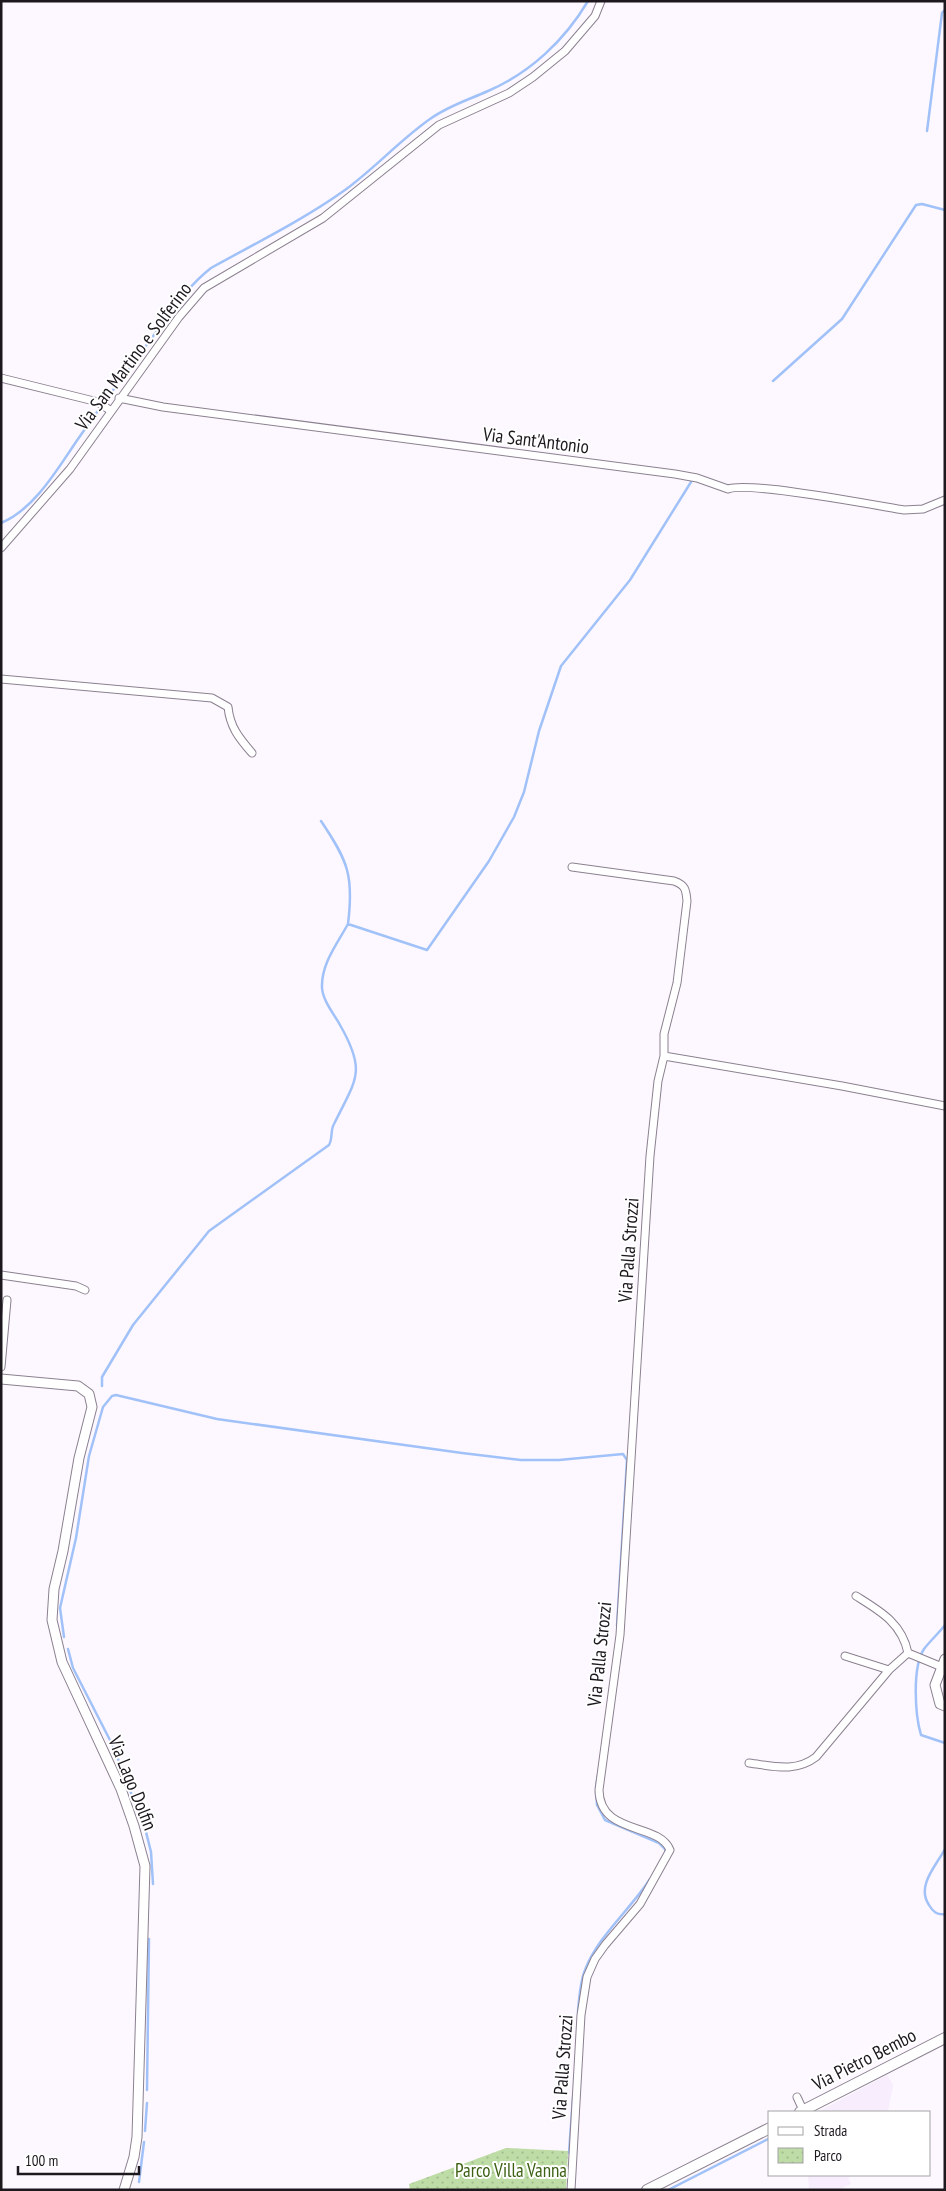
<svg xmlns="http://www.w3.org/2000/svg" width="946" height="2191" font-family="'PT Sans Narrow',sans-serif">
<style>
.built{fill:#f7edfc}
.park{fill:url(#park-dots)}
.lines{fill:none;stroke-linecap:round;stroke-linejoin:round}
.stream{stroke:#a1c1f9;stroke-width:2.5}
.minor-casing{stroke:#8b8090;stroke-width:9}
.tertiary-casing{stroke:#8b8090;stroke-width:11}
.secondary-casing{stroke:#8b8090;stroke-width:12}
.minor{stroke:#fff;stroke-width:7}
.tertiary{stroke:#fff;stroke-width:9}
.secondary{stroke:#fff;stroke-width:10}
.labels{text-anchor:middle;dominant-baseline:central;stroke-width:4;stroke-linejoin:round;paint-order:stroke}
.street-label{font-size:19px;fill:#1c181e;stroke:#fff}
.park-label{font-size:19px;fill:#3d6114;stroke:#fff}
</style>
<defs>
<pattern id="park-dots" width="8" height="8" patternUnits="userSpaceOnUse" patternTransform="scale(1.25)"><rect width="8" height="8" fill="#bedca5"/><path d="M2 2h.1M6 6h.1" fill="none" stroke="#a3bc8e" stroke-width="1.8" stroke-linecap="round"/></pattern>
</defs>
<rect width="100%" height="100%" fill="#fdf8ff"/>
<path class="built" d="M 887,2075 L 893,2085 L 888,2112 L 818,2112 Z
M 808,2175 L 854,2175 L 848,2178 L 851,2184 L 838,2190 L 809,2190 Z"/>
<path class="park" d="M 506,2148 L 568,2151 L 566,2190 L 410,2190 L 409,2184 Z"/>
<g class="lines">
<path class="stream" d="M 927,131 L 942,13 L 945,10
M 773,381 L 842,319 L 916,205 L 922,204 L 945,210
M 1,523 C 35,509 58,468 78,439 C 103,403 130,367 157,331 C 174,308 188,286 211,268 C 256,243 303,220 345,190 C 375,168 400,140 430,119 C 448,106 468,100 488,91 C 530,73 565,40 588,1
M 321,821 C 348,861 354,876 348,924
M 102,1386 L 102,1377 L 133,1325 L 209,1231 L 329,1145 C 333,1138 330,1131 334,1124 C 356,1079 367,1072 340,1025 C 334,1014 323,1001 322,988 C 321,964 337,944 348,924 L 427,950 L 489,861 L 514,817 L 524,792 L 539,731 L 561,666 L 630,580 L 691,482
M 945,1625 C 938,1634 930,1641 924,1649 C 912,1667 915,1715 921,1735 L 945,1743
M 64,1637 L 60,1608 L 76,1538 L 89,1456 L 103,1407 L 112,1396 L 116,1395 L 217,1419 L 462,1453 L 521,1460 L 559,1460 L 623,1454 L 627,1460 L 617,1626
M 68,1649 L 73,1668 L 113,1746 L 146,1832 L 151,1852 L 153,1884
M 596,1787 L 598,1775
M 596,1792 L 597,1805 L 605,1820 L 659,1843 L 665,1849 L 666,1854
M 945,1849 C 936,1866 916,1886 929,1905 C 933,1912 937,1915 945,1914
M 578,2012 C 579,1999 580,1982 585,1970 C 598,1936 630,1910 650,1879
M 147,2090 L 149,1939
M 145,2131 L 147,2103
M 569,2153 L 573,2097
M 139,2182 L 144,2142
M 668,2190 L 770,2138"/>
<defs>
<path id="minor" d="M 1,378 L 98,402 L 111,411
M 119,398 L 163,407 L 675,474 L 697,478 L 728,489 C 749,481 874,505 904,510 L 923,509 L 945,500
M 1,548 L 70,469 L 179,317 L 204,288 L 323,218 L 439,125 L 509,93 L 533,77 L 565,51 L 595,16 L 601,1
M 1,679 L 212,698 L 228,707 C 230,727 239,738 252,753
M 664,1056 L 842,1086 L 945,1106
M 1,1275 L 76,1286 L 85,1290
M 1,1367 L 7,1300
M 856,1596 C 880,1611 902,1623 908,1653 L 942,1667
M 845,1656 L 889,1670
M 749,1763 C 773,1766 795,1773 816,1757 L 889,1670 L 908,1653
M 797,2097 L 803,2110
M 571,2190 L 581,2015 L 587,1977 L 595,1959 L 605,1945 L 640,1904 L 670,1850 C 659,1822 600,1836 599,1790 L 620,1635 L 650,1156 L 658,1081 L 664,1056 L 664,1034 L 677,983 L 687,901 C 686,889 685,885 674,881 L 572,867"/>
<path id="tertiary" d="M 1,1379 L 78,1386 L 89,1394 L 92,1407 L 79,1458 L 63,1551 L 54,1589 L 52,1620 L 62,1662 L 121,1789 L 134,1826 L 145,1866 L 137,2137 L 134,2157 L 124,2190
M 945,1659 L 935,1685 L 940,1704 L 945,1706"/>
<path id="secondary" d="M 800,2112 L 945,2038
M 647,2190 L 770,2128"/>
</defs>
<use href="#minor" class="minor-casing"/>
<use href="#tertiary" class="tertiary-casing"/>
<use href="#secondary" class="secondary-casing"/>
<use href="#minor" class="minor"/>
<use href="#tertiary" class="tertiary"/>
<use href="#secondary" class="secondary"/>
</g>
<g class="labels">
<g class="street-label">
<text transform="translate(133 356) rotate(-53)">Via San Martino e Solferino</text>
<text transform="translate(536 440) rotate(7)">Via Sant'Antonio</text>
<text transform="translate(628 1250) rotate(-86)">Via Palla Strozzi</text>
<text transform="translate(599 1654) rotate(-84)">Via Palla Strozzi</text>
<text transform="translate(133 1783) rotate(68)">Via Lago Dolfin</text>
<text transform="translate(864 2059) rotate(-27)">Via Pietro Bembo</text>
<text transform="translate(562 2067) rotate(-86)">Via Palla Strozzi</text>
</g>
<g class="park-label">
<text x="511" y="2170">Parco Villa Vanna</text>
</g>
</g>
<rect width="946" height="2191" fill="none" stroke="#1c181e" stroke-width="5"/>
<rect x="768" y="2111" width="162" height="65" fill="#ffffff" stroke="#a4a3a5"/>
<rect x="778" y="2127" width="25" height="8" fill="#ffffff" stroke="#a4a3a5"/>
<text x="814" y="2136" font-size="15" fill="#1c181e">Strada</text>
<rect x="778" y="2148" width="25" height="15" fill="url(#park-dots)" stroke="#a4a3a5"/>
<text x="814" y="2161" font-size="15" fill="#1c181e">Parco</text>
<path d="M18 2166v8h121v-8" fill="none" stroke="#1c181e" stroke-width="2.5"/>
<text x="25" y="2166" font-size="15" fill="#1c181e" stroke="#ffffff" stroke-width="4" paint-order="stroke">100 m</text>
</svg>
